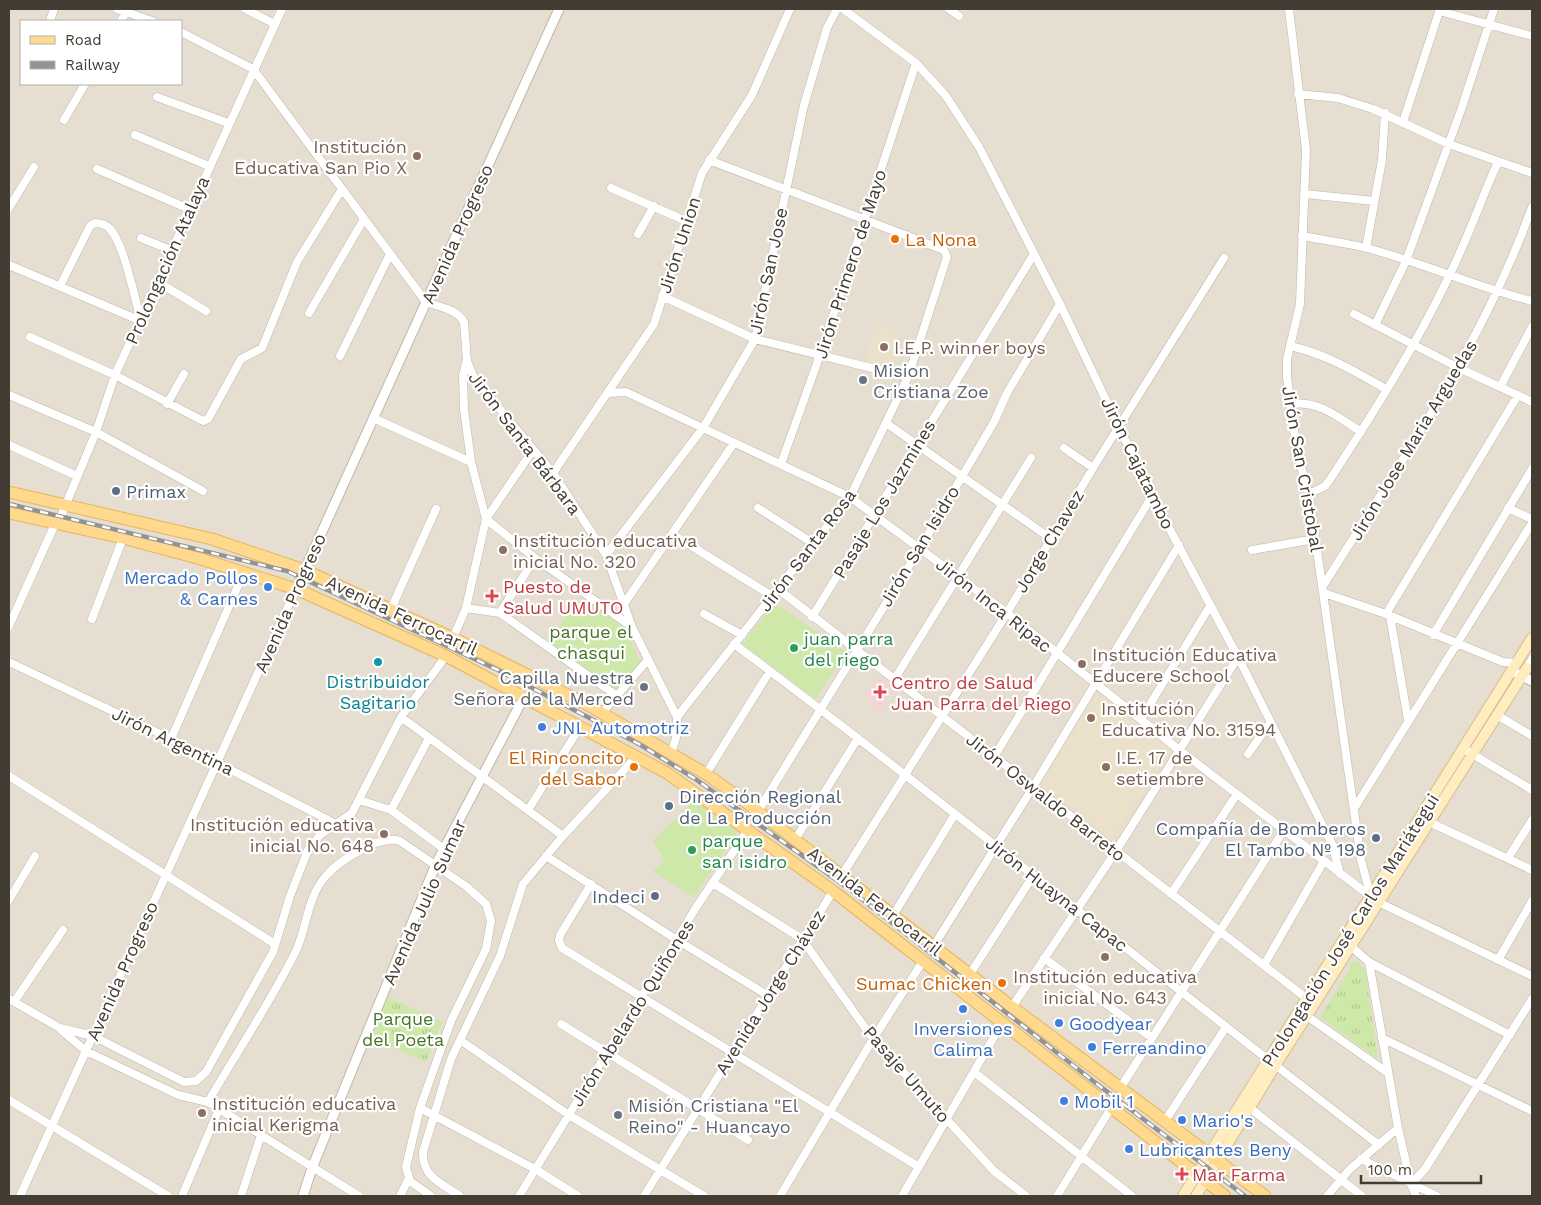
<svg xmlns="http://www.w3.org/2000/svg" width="1541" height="1205" font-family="'Work Sans',sans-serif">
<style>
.residential{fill:#e6ded0;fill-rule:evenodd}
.education{fill:#ebe1cb}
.medical{fill:#f3d7d4}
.grass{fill:url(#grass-tufts)}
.pitch{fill:#cee8a9}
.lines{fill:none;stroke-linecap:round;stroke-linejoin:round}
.minor-casing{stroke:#c0b6a8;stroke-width:9}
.tertiary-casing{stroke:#c0b6a8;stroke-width:11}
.secondary-casing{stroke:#d3be90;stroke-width:12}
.primary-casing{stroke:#e5b65c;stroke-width:13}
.minor{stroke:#fff;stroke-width:8}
.tertiary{stroke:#fff;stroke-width:9}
.secondary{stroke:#ffecbf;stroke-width:10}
.primary{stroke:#ffd98e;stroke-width:11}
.rail-casing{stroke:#939393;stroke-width:4.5}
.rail{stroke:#fff;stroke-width:2.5;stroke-dasharray:8;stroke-linecap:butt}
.education-dot{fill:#8d6e63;stroke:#fff;stroke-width:2}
.food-dot{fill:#e8710a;stroke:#fff;stroke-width:2}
.worship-dot{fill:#6b7280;stroke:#fff;stroke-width:2}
.service-dot{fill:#5c6f8a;stroke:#fff;stroke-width:2}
.shop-dot{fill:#3f7fe0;stroke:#fff;stroke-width:2}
.health-dot{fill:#e0444e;stroke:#fff;stroke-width:2}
.leisure-dot{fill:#2e9e5b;stroke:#fff;stroke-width:2}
.culture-dot{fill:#0f9aa8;stroke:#fff;stroke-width:2}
.labels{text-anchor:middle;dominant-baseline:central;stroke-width:4.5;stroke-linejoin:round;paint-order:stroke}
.education-label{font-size:18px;fill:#785e54;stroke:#fff;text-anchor:start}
.street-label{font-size:18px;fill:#433c33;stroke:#fff}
.food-label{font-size:18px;fill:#c56008;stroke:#fff;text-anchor:end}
.worship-label{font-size:18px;fill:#5b616d;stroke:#fff;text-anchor:start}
.service-label{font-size:18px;fill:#4e5e75;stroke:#fff;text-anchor:start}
.shop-label{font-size:18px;fill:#366cbe;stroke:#fff;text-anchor:start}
.health-label{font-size:18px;fill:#be3a42;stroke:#fff;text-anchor:start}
.park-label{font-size:18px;fill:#477525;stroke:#fff}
.leisure-label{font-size:18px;fill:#27864d;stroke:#fff;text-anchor:start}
.culture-label{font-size:18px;fill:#0d838f;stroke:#fff}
</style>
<defs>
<pattern id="grass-tufts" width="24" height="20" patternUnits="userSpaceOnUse" patternTransform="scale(1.25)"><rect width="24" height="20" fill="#cee8a9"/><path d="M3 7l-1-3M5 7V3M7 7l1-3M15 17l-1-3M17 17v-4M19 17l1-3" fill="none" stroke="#b2c892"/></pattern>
</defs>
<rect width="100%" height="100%" fill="#f2ece2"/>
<path class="residential" d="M 9,9 L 1532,9 L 1532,1196 L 9,1196 ZM 21,21 L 181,21 L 181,84 L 21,84 Z"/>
<path class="education" d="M 876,324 L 901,331 L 891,368 L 866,363 Z
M 1097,694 L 1172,750 L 1112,840 L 1040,784 Z"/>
<path class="medical" d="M 881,677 L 894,688 L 879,711 L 865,697 Z"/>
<path class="grass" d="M 1357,961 L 1365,969 L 1378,1059 L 1320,1017 L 1349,971 L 1350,963 Z
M 388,997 L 442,1022 L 426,1062 L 372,1039 Z"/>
<path class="pitch" d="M 590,602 L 626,630 L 640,662 L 617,689 L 611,690 L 553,646 C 558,620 565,613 590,602 Z
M 775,603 L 846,652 L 816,699 L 742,644 Z
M 694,801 L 738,832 L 694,897 L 653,871 L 665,860 L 653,841 Z"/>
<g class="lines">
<defs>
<path id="minor" d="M 117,9 L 152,21
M 245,9 L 275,24
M 843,9 L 916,63 L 946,96 L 979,147 L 1060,304 L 1152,496 L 1238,657 L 1332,844 L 1340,874
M 949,9 L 959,16
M 1289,9 L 1306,150 L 1300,304 L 1287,359 L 1287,377 L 1297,453 L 1309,494 L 1361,860 L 1371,897
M 1439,11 L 1532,36
M 50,21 L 54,9
M 121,21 L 126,12
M 181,32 L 253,69 L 426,302 C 439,307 457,309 464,322 L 467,361 L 474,378 L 553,473 L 606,555 L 632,627 L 677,717 L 676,738 L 671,753
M 1298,94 L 1338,98 L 1373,109 L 1449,144 L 1532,173
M 157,97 L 228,123
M 64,120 L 85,84
M 1403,122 L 1440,9
M 135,135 L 209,166
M 97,169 L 189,209
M 611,188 L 686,221
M 1305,194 L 1374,201
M 9,208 L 34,167
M 638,234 L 654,206
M 1302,236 C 1324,240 1346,243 1367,248 C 1423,263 1476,287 1532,301
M 141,238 L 173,251
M 1366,248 L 1382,160 L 1385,113
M 9,265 L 141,321
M 158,282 L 206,311
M 60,286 L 90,226 L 95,223 C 101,223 105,224 109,228 C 124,242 135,300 141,321
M 662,296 L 755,339 L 908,377
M 309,313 L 364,219
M 1354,314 L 1459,368 L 1532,402
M 1375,325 L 1406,261 L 1461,110 L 1494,9
M 30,337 L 115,375 L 203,421 L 208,419 L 241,359 L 262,348 L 297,262 L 342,189
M 1290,346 C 1326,354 1354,371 1386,389
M 340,356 L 390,254
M 1500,387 L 1532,327
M 608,393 L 626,392 L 850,497 L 1007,613 L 1178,749 L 1378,902 L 1532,976
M 9,395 L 96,432 L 203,491
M 167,404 L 184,374
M 1290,404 C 1319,400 1338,417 1361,432
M 373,418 L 471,462
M 886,423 L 1050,538
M 9,445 L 77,476
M 1064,448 L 1093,468
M 533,450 L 486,519 L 535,558 L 632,627
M 781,464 L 820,355 L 916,63
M 553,473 L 654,324 L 702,173 L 752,95 L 790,9
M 1309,494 L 1325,486 L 1329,481 C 1372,415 1416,346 1450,274 C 1468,238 1481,199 1498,162
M 758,508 L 814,544
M 1508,508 L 1532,519
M 672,534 L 772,596
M 1252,550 L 1315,539
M 606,555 L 703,428 L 755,339 L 804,105 L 827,28 L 837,9
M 1323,586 C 1400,463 1483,344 1532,207
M 778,589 L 1310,1001
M 1324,593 L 1386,614 L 1503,662 L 1516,663
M 624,604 L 734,443
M 466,608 L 500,613 L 617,696
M 391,609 L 436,509
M 500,613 L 535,558
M 704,614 L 742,635
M 1386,614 L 1518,395
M 1390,616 L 1408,720
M 812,617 L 1034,254
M 92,619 L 123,538
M 9,626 L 55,524 L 61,516 L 96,432 L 115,375 L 282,9
M 1433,635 L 1532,469
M 453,638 L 466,608 L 486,519 L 471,462 L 464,409 L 463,376 L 466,363
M 734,644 C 952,807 1162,980 1379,1145
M 9,662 L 171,739 L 336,824
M 1527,668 L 1532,659
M 894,680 L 1031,458
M 602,713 L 647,661
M 1497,715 L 1532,736
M 401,717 L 563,836
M 677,717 L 850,497 L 908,377 L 947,257 L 944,250 L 709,160
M 1141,719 L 1210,606
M 171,739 L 244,572
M 1464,749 L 1532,790
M 1248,754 L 1270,723
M 994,757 L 1152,496
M 706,774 L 770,671
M 9,776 L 275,944
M 359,800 L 391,810 L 444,849
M 1354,809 L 1532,523
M 391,810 L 429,738
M 528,810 L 580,727
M 758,811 L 920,548 L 994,422 L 1007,393 L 1060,304
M 1429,822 L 1532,870
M 795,840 L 858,738
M 546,856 L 677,940 L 767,995
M 1508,858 L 1532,820
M 842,875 L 1007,613 L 1093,468 L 1224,258
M 713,883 L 802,939 L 873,1039 L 994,1171 L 1026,1196
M 591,884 L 560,935 L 559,940 L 562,948 L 919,1167
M 1171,894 L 1237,794
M 9,900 L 35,856
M 894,914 L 955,814
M 1347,943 L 1369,962 L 1398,1128 L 1411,1184 L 1416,1196
M 933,947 L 1033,787 L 1179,545
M 1044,958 L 1152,1038
M 1498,960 L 1532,901
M 1369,962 L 1510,1035
M 1264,965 L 1324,861
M 970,974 L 1033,876
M 9,999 L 60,1028 L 93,1036 L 184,1082 L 196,1081 L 206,1072 L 273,952 L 290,896 L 308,850 L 320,835 L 352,813 L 401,717 L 446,656
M 14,1002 L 63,930
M 1012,1007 L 1116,851 L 1238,657
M 1304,1014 L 1388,1073
M 561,1024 L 748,1140
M 61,1030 L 86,1051 L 178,1095 L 208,1102 L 359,1196
M 1382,1038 L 1532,1111
M 460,1040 L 569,1115 L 704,1196
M 974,1072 L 1132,1196
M 1121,1087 L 1284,830
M 9,1100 L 168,1196
M 208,1102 C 237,1052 270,1003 296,951 C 307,927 307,898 325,877 C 338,861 380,834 400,841 L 467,887 L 486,904 L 491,921 L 486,949 L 451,1021 L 420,1108 L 406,1167 L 410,1181 L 431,1196
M 420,1108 L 535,1169 L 578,1196
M 1250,1108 L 1362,1196
M 1165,1121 L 1226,1027
M 1361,1159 L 1437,1196
M 1411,1184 L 1425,1169 L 1532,999
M 20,1196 L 296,589
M 182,1196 L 219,1109
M 241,1196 L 261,1135
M 400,1196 L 409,1178
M 460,1196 C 442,1184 422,1177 423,1152 L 451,1059 L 500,956 L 523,884 L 563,836 L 636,757
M 519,1196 L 697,906 L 748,830
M 644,1196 L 833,891
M 780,1196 L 873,1039 L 923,961
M 902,1196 L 1002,1023
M 1057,1196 L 1111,1108
M 1327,1196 L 1350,1169 L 1398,1128"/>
<path id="tertiary" d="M 296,589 L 559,9
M 1512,671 L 1532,681
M 303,1196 L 312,1168 L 436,864 L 524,697"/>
<path id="secondary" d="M 1183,1196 L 1532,638
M 1196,1196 L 1275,1066 L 1527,668"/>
<path id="primary" d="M 9,492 L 212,539 L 304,570 L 453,638 L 590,706 L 706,774 L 758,811 L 1012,1007 L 1265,1196
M 9,513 L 123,538 L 201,559 L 296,589 L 446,656 L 667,773 L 833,891 L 1225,1196"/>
</defs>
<use href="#minor" class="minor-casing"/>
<use href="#tertiary" class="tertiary-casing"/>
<use href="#secondary" class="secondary-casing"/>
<use href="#primary" class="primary-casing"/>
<use href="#minor" class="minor"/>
<use href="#tertiary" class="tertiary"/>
<use href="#secondary" class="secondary"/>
<use href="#primary" class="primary"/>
<defs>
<path id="rail" d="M 9,504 L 287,571 L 498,670 L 639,744 L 694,778 L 849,889 L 1093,1081 L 1245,1196"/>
</defs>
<use href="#rail" class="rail-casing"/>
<use href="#rail" class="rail"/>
</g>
<g class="education-dot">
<circle cx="417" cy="156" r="5"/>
<circle cx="884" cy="347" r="5"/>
<circle cx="503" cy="550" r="5"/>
<circle cx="1082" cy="664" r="5"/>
<circle cx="1091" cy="718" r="5"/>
<circle cx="1106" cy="767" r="5"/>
<circle cx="384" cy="834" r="5"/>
<circle cx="1105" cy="957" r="5"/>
<circle cx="202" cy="1113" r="5"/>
</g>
<g class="food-dot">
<circle cx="895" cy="239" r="5"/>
<circle cx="634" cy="767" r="5"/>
<circle cx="1002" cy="983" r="5"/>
</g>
<g class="worship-dot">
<circle cx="863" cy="380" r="5"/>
<circle cx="644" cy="687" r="5"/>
<circle cx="618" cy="1115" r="5"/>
</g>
<g class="service-dot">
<circle cx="116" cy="491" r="5"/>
<circle cx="669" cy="806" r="5"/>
<circle cx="1376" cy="838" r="5"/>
<circle cx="655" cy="896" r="5"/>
</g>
<g class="shop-dot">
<circle cx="268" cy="587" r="5"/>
<circle cx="542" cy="727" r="5"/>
<circle cx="963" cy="1009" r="5"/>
<circle cx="1059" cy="1023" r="5"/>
<circle cx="1092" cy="1047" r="5"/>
<circle cx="1064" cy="1101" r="5"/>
<circle cx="1182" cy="1120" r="5"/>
<circle cx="1129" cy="1149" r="5"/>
</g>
<g class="health-dot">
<path d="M489.5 588.5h5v5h5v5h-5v5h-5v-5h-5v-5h5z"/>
<path d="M877.5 684.5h5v5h5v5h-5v5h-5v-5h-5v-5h5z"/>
<path d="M1179.5 1166.5h5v5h5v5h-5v5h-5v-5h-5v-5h5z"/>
</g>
<g class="leisure-dot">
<circle cx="794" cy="648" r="5"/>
<circle cx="692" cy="850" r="5"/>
</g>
<circle class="culture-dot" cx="378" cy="662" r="5"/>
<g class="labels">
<g class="education-label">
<text x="407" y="146" text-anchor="end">Institución<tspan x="407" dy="21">Educativa San Pio X</tspan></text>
<text x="894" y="347">I.E.P. winner boys</text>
<text x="513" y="540">Institución educativa<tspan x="513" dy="21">inicial No. 320</tspan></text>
<text x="1092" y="654">Institución Educativa<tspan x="1092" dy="21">Educere School</tspan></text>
<text x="1101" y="708">Institución<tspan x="1101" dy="21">Educativa No. 31594</tspan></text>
<text x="1116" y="757">I.E. 17 de<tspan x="1116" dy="21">setiembre</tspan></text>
<text x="374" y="824" text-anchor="end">Institución educativa<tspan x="374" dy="21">inicial No. 648</tspan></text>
<text x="1105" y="976" text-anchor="middle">Institución educativa<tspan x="1105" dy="21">inicial No. 643</tspan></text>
<text x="212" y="1103">Institución educativa<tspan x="212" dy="21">inicial Kerigma</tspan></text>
</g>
<g class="street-label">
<text transform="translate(457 234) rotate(-66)">Avenida Progreso</text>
<text transform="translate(679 245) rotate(-72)">Jirón Union</text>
<text transform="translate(167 260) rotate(-66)">Prolongación Atalaya</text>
<text transform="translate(850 264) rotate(-72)">Jirón Primero de Mayo</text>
<text transform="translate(768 271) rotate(-78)">Jirón San Jose</text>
<text transform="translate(1413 440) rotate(-59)">Jirón Jose Maria Arguedas</text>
<text transform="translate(525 443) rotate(53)">Jirón Santa Bárbara</text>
<text transform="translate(1138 463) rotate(64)">Jirón Cajatambo</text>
<text transform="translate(1303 469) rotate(80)">Jirón San Cristobal</text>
<text transform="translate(884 499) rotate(-59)">Pasaje Los Jazmines</text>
<text transform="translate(1049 541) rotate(-59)">Jorge Chavez</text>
<text transform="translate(919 546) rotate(-59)">Jirón San Isidro</text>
<text transform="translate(807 550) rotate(-53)">Jirón Santa Rosa</text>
<text transform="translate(290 603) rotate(-66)">Avenida Progreso</text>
<text transform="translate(994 605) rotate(38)">Jirón Inca Ripac</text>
<text transform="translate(402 615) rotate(25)">Avenida Ferrocarril</text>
<text transform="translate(173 741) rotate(26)">Jirón Argentina</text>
<text transform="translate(1046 797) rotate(38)">Jirón Oswaldo Barreto</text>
<text transform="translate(1057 894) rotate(38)">Jirón Huayna Capac</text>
<text transform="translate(875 901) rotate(38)">Avenida Ferrocarril</text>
<text transform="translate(424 902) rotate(-66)">Avenida Julio Sumar</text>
<text transform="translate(1350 930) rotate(-58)">Prolongación José Carlos Mariátegui</text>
<text transform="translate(122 971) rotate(-66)">Avenida Progreso</text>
<text transform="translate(770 992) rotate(-58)">Avenida Jorge Chávez</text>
<text transform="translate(632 1013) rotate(-58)">Jirón Abelardo Quiñones</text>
<text transform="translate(907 1074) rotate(49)">Pasaje Umuto</text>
</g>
<g class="food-label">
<text x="905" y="239" text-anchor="start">La Nona</text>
<text x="624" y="757">El Rinconcito<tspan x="624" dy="21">del Sabor</tspan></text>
<text x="992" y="983">Sumac Chicken</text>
</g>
<g class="worship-label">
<text x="873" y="370">Mision<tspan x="873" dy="21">Cristiana Zoe</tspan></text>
<text x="634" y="677" text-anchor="end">Capilla Nuestra<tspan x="634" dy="21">Señora de la Merced</tspan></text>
<text x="628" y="1105">Misión Cristiana "El<tspan x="628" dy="21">Reino" - Huancayo</tspan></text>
</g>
<g class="service-label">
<text x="126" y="491">Primax</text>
<text x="679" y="796">Dirección Regional<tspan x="679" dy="21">de La Producción</tspan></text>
<text x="1366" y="828" text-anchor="end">Compañía de Bomberos<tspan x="1366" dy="21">El Tambo Nº 198</tspan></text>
<text x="645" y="896" text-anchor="end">Indeci</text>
</g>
<g class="shop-label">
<text x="258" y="577" text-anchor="end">Mercado Pollos<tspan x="258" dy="21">&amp; Carnes</tspan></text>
<text x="552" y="727">JNL Automotriz</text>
<text x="1069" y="1023">Goodyear</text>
<text x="963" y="1028" text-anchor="middle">Inversiones<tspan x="963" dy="21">Calima</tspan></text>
<text x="1102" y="1047">Ferreandino</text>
<text x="1074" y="1101">Mobil 1</text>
<text x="1192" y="1120">Mario's</text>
<text x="1139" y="1149">Lubricantes Beny</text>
</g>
<g class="health-label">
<text x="503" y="586">Puesto de<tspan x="503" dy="21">Salud UMUTO</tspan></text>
<text x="891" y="682">Centro de Salud<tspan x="891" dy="21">Juan Parra del Riego</tspan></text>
<text x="1192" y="1174">Mar Farma</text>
</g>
<g class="park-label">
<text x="591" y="631">parque el<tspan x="591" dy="21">chasqui</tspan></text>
<text x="403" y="1018">Parque<tspan x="403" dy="21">del Poeta</tspan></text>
</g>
<g class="leisure-label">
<text x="804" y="638">juan parra<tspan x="804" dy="21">del riego</tspan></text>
<text x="702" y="840">parque<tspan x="702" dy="21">san isidro</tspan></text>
</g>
<g class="culture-label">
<text x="378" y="681">Distribuidor<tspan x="378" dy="21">Sagitario</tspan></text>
</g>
</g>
<rect width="1541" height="1205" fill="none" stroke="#433c33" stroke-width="20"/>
<rect x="20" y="20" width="162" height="65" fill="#ffffff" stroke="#b4b1ad"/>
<rect x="30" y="36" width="25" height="8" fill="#ffd98e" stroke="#b4b1ad"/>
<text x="65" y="45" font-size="15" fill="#433c33">Road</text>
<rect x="30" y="61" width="25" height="8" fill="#939393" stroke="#b4b1ad"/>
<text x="65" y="70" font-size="15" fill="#433c33">Railway</text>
<path d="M1361 1175v8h120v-8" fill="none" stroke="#433c33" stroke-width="2.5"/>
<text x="1368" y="1175" font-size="15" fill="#433c33" stroke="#ffffff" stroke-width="4" paint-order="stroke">100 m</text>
</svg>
